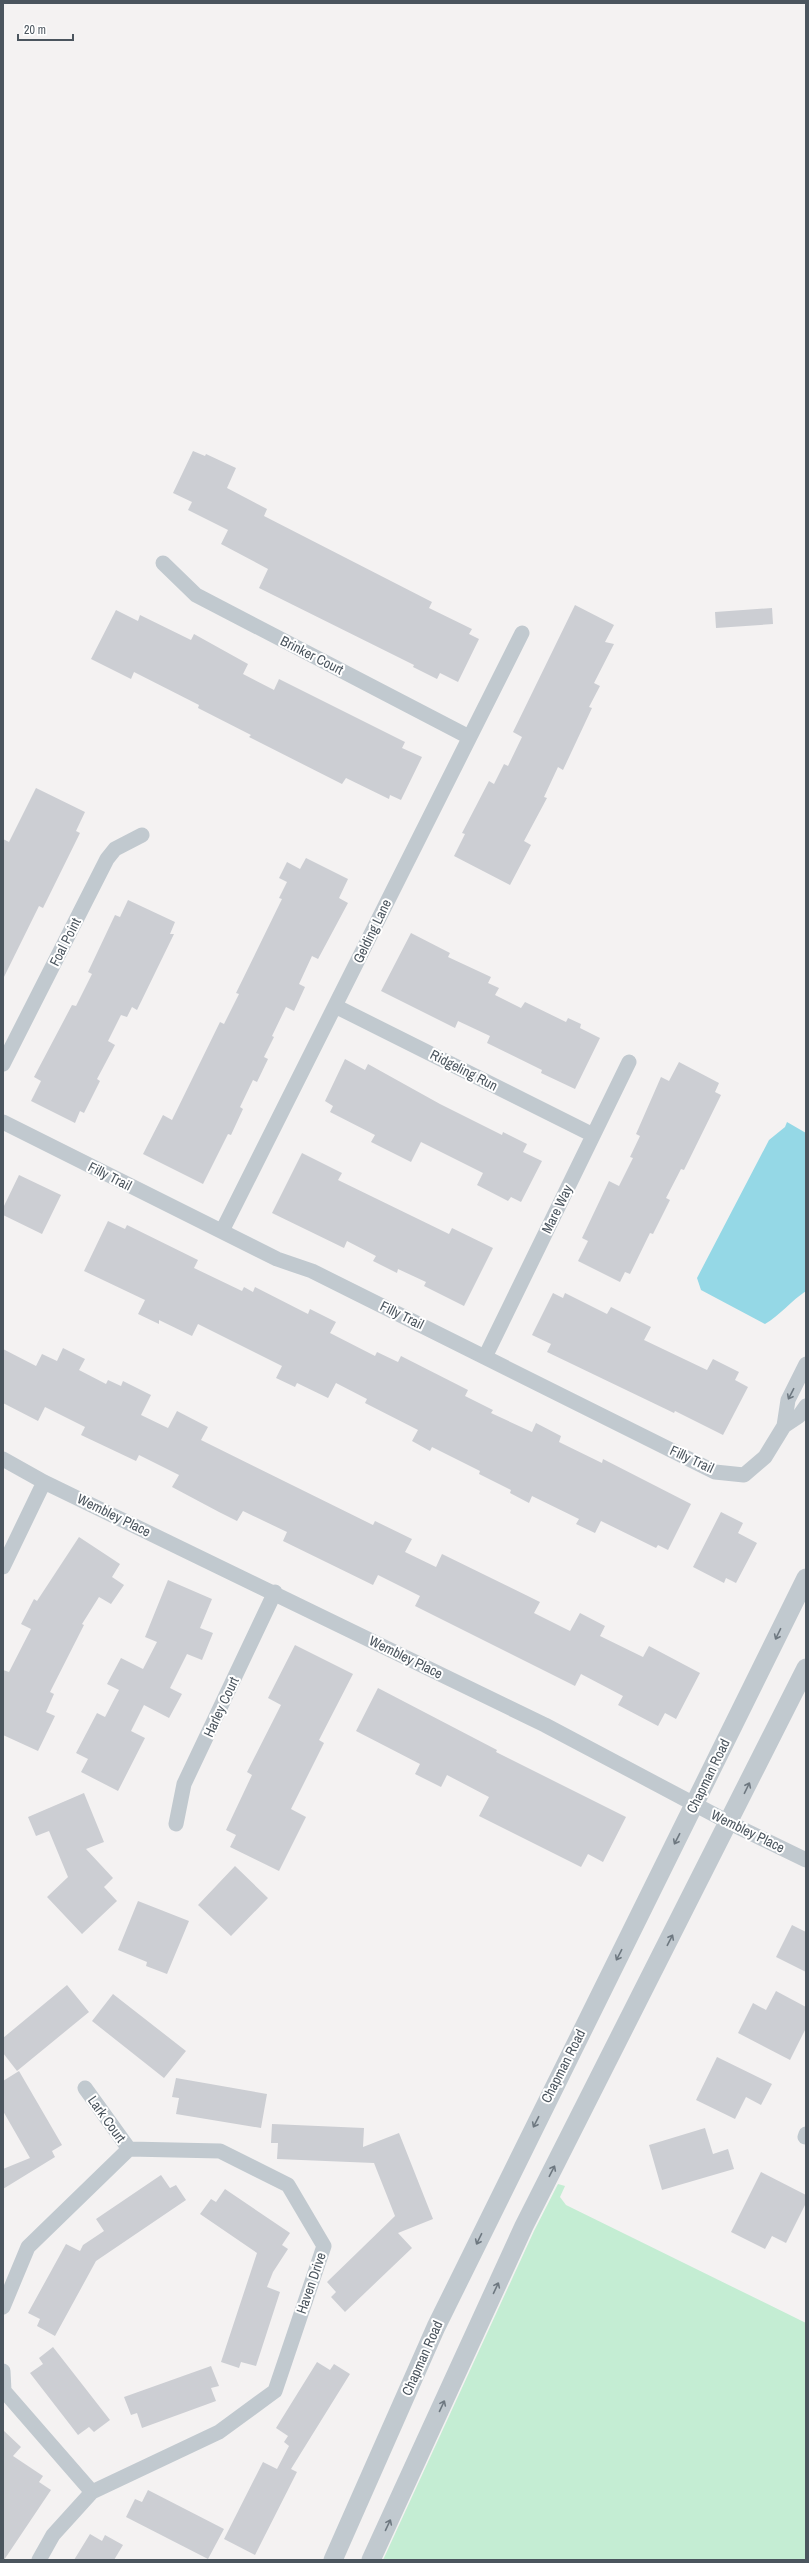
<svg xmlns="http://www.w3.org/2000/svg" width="809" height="2563" font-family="'Archivo Narrow',sans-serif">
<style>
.green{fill:#c4edd3}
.water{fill:#95d8e6}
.building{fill:#ccced3}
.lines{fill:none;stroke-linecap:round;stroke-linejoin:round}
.minor{stroke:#c1c9cf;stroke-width:15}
.tertiary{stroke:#c1c9cf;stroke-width:19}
.oneway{stroke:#6e7880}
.labels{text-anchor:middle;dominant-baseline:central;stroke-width:4;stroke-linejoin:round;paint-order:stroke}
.street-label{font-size:14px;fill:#4b555e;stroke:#fff}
</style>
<rect width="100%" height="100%" fill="#f4f2f2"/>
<path class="green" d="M 558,2184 L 565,2186 L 560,2197 L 566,2205 L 806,2323 L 806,2560 L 383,2560 L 534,2231 Z"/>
<path class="water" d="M 787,1122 L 806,1133 L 806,1291 C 791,1301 780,1315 765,1324 L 701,1290 L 697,1278 L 769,1140 L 785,1127 Z"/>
<path class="building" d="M 193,451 L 205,456 L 206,454 L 236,468 L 227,488 L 267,509 L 264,516 L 432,602 L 429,608 L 472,629 L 469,634 L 479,639 L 458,682 L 440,673 L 437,679 L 413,667 L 414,665 L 259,588 L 268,569 L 221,544 L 228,530 L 188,510 L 192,502 L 173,493 Z
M 575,605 L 614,625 L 605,642 L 614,644 L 594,683 L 600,686 L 589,707 L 592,708 L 563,770 L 558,767 L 544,797 L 547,798 L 524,841 L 531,845 L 510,885 L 454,856 L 465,834 L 462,833 L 489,781 L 494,784 L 504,764 L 508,766 L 522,737 L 513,732 Z
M 772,608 L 773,624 L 716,628 L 715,612 Z
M 116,610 L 138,621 L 140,615 L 191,640 L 194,634 L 248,664 L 243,674 L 274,690 L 279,679 L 405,742 L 402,748 L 422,757 L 401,800 L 390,795 L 389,799 L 346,778 L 342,784 L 249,737 L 251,735 L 198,708 L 199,705 L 134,672 L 131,679 L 91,659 Z
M 36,788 L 85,812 L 76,831 L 80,833 L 43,908 L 39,906 L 3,979 L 3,839 L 9,842 Z
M 306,858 L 348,879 L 339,898 L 348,903 L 318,959 L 312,956 L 299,984 L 305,987 L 294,1011 L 286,1007 L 272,1036 L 274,1037 L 264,1057 L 268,1059 L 257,1082 L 253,1080 L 240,1107 L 243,1109 L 231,1135 L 228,1134 L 203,1184 L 143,1154 L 163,1115 L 172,1120 L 220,1022 L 224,1024 L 239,994 L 236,993 L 282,899 L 279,898 L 287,882 L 279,878 L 287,862 L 300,869 Z
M 128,900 L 175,922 L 170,934 L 174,934 L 137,1010 L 132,1007 L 127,1017 L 121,1015 L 108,1041 L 115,1045 L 97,1079 L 100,1081 L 84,1113 L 80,1111 L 75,1123 L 31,1101 L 41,1081 L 34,1077 L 72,1005 L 76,1006 L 92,974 L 88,972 L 115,915 L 120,917 Z
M 411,933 L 450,953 L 448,957 L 491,977 L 488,983 L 499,988 L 495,995 L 521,1008 L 525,1002 L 566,1022 L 568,1018 L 581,1024 L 580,1028 L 600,1038 L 575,1089 L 541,1073 L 542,1070 L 487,1043 L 490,1036 L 458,1021 L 455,1028 L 381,991 Z
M 345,1059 L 365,1070 L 368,1064 L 440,1104 L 502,1135 L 503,1132 L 527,1144 L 523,1152 L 542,1161 L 521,1202 L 511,1197 L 508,1201 L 477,1185 L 483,1173 L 421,1142 L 411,1162 L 371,1142 L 375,1135 L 330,1112 L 333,1106 L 325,1101 Z
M 679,1062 L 719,1083 L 715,1092 L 721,1095 L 684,1170 L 681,1169 L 666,1198 L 670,1200 L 653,1234 L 650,1233 L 630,1274 L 625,1272 L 620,1282 L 578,1261 L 588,1241 L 582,1238 L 609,1181 L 619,1186 L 633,1158 L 630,1157 L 640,1136 L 636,1134 L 661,1077 L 669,1081 Z
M 302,1153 L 342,1173 L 338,1180 L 449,1234 L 452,1228 L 493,1248 L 464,1306 L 424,1286 L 426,1282 L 398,1269 L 397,1273 L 373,1261 L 376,1256 L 347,1241 L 344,1248 L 272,1213 Z
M 19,1175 L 61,1195 L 42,1234 L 3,1215 L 3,1208 Z
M 108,1221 L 125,1229 L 127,1225 L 198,1260 L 194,1268 L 242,1291 L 244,1287 L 253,1292 L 255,1287 L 308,1314 L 310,1309 L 336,1322 L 330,1333 L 375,1356 L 377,1352 L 398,1362 L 401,1356 L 468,1390 L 465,1396 L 493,1410 L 491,1413 L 532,1432 L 536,1423 L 561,1436 L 559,1442 L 602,1463 L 603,1459 L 691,1504 L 668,1550 L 658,1545 L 656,1548 L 601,1521 L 595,1533 L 576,1524 L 579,1519 L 532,1496 L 529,1503 L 510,1493 L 511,1490 L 479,1474 L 480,1471 L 432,1447 L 430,1451 L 412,1441 L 418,1430 L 365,1403 L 367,1399 L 336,1383 L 328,1398 L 297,1383 L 295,1387 L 276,1378 L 282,1366 L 198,1324 L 192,1336 L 159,1320 L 159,1324 L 138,1314 L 145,1300 L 84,1271 Z
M 553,1293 L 563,1298 L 565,1293 L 607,1314 L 611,1307 L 651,1327 L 644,1340 L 707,1370 L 713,1359 L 739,1372 L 735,1380 L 748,1387 L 723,1435 L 675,1411 L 674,1413 L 547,1352 L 551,1344 L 532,1335 Z
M 63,1348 L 85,1359 L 79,1370 L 106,1384 L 108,1380 L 121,1386 L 123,1381 L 151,1395 L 141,1415 L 168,1428 L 177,1411 L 208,1427 L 201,1440 L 373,1525 L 375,1521 L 412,1539 L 405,1552 L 436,1567 L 442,1554 L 540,1602 L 534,1613 L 570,1631 L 580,1613 L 605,1626 L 600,1636 L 643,1657 L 649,1646 L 700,1673 L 676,1719 L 665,1713 L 658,1726 L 618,1705 L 623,1696 L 581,1674 L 575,1686 L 415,1606 L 420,1596 L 378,1575 L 373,1585 L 283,1541 L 287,1532 L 243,1511 L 237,1521 L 219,1512 L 172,1487 L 179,1475 L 139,1455 L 136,1461 L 81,1435 L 85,1427 L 45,1407 L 38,1421 L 3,1403 L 3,1349 L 36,1366 L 42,1354 L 57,1361 Z
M 721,1512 L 743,1523 L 738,1533 L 757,1543 L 736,1583 L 726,1578 L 724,1583 L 693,1567 Z
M 79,1537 L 120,1564 L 112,1577 L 124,1585 L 111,1604 L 99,1597 L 82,1624 L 84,1625 L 50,1692 L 54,1694 L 46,1712 L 55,1716 L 38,1751 L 3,1735 L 3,1670 L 9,1672 L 31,1629 L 21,1624 L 34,1599 L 37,1601 Z
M 168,1580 L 212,1599 L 200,1628 L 213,1633 L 202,1660 L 187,1654 L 170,1688 L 182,1694 L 169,1718 L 144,1705 L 131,1731 L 145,1738 L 118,1791 L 81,1772 L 88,1759 L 76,1753 L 97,1713 L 105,1717 L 119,1690 L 107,1684 L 121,1658 L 143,1669 L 157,1642 L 145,1637 Z
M 295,1645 L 353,1674 L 319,1740 L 324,1743 L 291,1809 L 306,1817 L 279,1871 L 230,1847 L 236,1835 L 226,1830 L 252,1775 L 247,1772 L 281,1705 L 268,1698 Z
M 378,1688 L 497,1750 L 496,1752 L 626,1817 L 603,1862 L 588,1854 L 581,1867 L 479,1816 L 489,1797 L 447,1775 L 441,1787 L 415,1774 L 420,1764 L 356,1731 Z
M 84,1793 L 104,1842 L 86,1849 L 113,1878 L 104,1887 L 117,1901 L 82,1934 L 47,1897 L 68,1877 L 49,1831 L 36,1836 L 28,1817 Z
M 235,1866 L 268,1898 L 231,1936 L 198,1905 Z
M 138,1901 L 189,1921 L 167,1974 L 146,1966 L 147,1962 L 118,1950 Z
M 792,1925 L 806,1932 L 806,1972 L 776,1957 Z
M 67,1985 L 89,2012 L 17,2071 L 3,2053 L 3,2038 Z
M 776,1991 L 806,2007 L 806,2028 L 790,2060 L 738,2033 L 753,2003 L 766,2010 Z
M 113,1994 L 186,2051 L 164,2078 L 92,2021 Z
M 717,2057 L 772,2084 L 761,2105 L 746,2097 L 735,2119 L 696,2100 Z
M 19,2071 L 62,2145 L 52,2151 L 55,2157 L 3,2189 L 3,2169 L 30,2158 L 3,2111 L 3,2081 Z
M 176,2078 L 267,2094 L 261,2128 L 176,2114 L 179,2098 L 172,2097 Z
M 272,2124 L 364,2128 L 363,2147 L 399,2133 L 433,2219 L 398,2233 L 412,2248 L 345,2312 L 331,2297 L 336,2292 L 327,2282 L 395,2216 L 374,2163 L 277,2159 L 278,2143 L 271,2143 Z
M 705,2128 L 713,2154 L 728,2149 L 734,2169 L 662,2190 L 649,2145 Z
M 761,2172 L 806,2195 L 806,2203 L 786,2243 L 772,2236 L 765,2249 L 731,2232 Z
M 161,2175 L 170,2188 L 176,2185 L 186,2200 L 96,2261 L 55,2336 L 37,2326 L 40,2319 L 28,2313 L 66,2244 L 80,2251 L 83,2245 L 104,2231 L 96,2219 Z
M 225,2189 L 290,2233 L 282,2245 L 288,2249 L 273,2272 L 267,2287 L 280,2292 L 256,2366 L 241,2362 L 239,2368 L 221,2362 L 257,2253 L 200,2214 L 211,2199 L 216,2202 Z
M 53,2347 L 110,2420 L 94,2432 L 89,2427 L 78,2435 L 30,2373 L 43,2364 L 39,2358 Z
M 317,2362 L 330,2370 L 334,2364 L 350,2374 L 291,2469 L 297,2472 L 255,2555 L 224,2539 L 263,2462 L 277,2469 L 289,2446 L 284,2442 L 288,2436 L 276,2428 Z
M 211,2366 L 219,2386 L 211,2388 L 216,2401 L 142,2428 L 137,2413 L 131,2415 L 124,2397 Z
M 3,2430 L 21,2447 L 13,2456 L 43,2476 L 39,2482 L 51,2490 L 4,2560 Z
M 148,2490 L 224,2529 L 208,2559 L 126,2517 L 135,2499 L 142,2502 Z
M 90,2534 L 102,2541 L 105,2535 L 123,2545 L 114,2560 L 74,2560 Z"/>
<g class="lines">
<path class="minor" d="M 163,563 L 196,595 L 469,737
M 335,1006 L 593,1135
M 3,1064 L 107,859 L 115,849 L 142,835
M 3,1122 L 277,1259 L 312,1271 L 715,1472 L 744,1475 L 765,1457 L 784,1426 L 788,1400 L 806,1364
M 222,1231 L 522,633
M 485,1357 L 629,1062
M 784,1426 L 799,1416 L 806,1406
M 3,1459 L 44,1482 L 545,1725 L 730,1823 L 806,1860
M 3,1567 L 44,1482
M 176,1824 L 184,1784 L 275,1592
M 85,2088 L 129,2149
M 805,2137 L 806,2134
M 3,2307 L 28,2247 L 129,2149 L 220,2151 L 288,2185 L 324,2246 L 275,2391 L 219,2432 L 92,2492 L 53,2535 L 39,2560
M 3,2371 L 4,2391 L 92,2492"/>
<path class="tertiary" d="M 333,2560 L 436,2327 L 806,1578
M 371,2560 L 524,2226 L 806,1668"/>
</g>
<defs><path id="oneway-shaft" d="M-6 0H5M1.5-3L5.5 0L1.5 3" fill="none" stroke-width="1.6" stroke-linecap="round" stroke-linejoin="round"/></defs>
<g class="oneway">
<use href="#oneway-shaft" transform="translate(791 1394) rotate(117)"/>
<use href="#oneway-shaft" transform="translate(778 1634) rotate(116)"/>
<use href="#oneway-shaft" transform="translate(747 1788) rotate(-64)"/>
<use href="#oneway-shaft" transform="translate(677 1839) rotate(117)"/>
<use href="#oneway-shaft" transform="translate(670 1940) rotate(-63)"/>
<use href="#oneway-shaft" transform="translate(619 1955) rotate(117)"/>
<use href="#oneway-shaft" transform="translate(536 2122) rotate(117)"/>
<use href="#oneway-shaft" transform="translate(552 2171) rotate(-63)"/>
<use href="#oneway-shaft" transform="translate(479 2239) rotate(116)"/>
<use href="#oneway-shaft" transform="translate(496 2288) rotate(-65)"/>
<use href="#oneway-shaft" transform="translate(442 2406) rotate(-65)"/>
<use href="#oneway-shaft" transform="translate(388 2525) rotate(-65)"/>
</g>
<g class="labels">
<g class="street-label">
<text transform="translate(312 655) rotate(27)">Brinker Court</text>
<text transform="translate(372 931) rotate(-64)">Gelding Lane</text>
<text transform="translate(65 942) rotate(-63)">Foal Point</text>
<text transform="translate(464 1070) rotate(27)">Ridgeling Run</text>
<text transform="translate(110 1176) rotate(27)">Filly Trail</text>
<text transform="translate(557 1209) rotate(-64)">Mare Way</text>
<text transform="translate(402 1315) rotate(26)">Filly Trail</text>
<text transform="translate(692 1459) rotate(25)">Filly Trail</text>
<text transform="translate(114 1515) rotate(26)">Wembley Place</text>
<text transform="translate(406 1657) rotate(26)">Wembley Place</text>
<text transform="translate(221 1707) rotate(-65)">Harley Court</text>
<text transform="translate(708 1776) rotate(-64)">Chapman Road</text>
<text transform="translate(748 1831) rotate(26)">Wembley Place</text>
<text transform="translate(563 2066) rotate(-63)">Chapman Road</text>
<text transform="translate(107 2119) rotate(54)">Lark Court</text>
<text transform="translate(311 2283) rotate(-71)">Haven Drive</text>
<text transform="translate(422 2358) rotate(-66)">Chapman Road</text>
</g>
</g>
<rect width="809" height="2563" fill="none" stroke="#4b555e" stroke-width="8"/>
<path d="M18 34v6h55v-6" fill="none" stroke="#4b555e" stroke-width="2"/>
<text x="24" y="34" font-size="12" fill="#4b555e" stroke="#ffffff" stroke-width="3" paint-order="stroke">20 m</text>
</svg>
